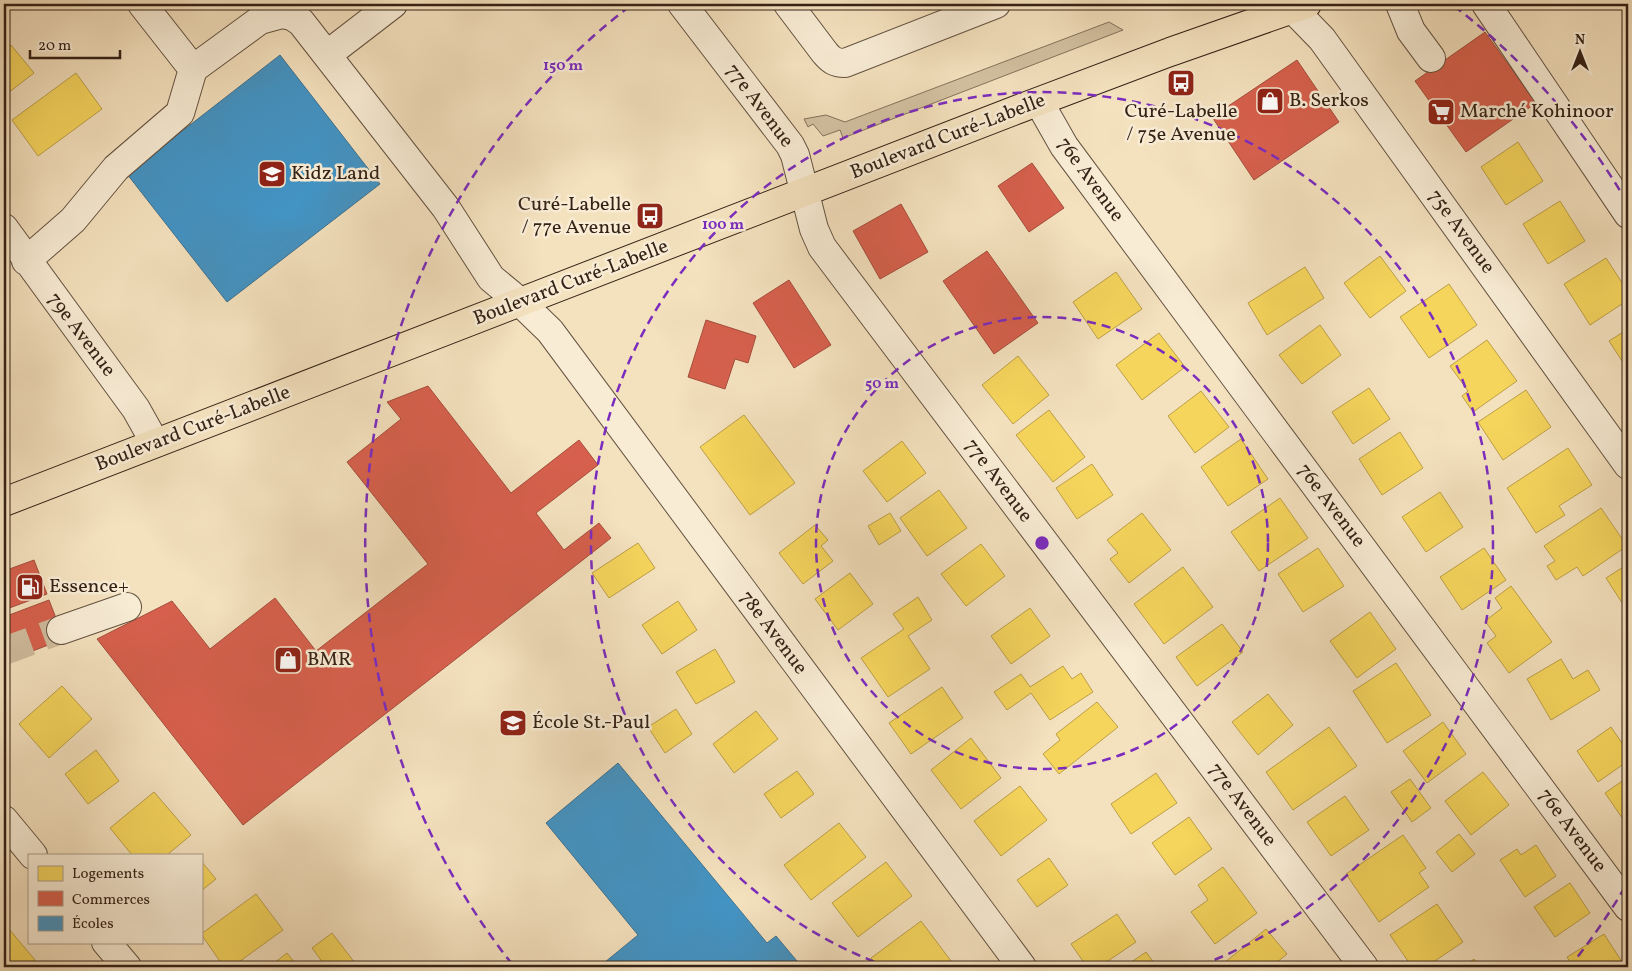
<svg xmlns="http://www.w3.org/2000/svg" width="1632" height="971" font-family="Vollkorn,serif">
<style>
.green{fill:#d3c1a1;stroke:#84725c}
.homes{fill:#f6d55c;stroke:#bc9f47}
.shops{fill:#d6604d;stroke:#a54d3c}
.schools{fill:#4393c3;stroke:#3e718f}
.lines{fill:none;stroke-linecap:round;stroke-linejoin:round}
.minor-tunnel{stroke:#cebb9c;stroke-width:28;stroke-dasharray:28 14;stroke-linecap:butt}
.minor-casing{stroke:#645240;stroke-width:30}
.major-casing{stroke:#342216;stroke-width:30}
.minor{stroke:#f8ecd5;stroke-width:28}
.major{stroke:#f4e1be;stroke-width:28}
.ring{fill:none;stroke:#7b2cbf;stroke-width:2.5;stroke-dasharray:9 6}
.labels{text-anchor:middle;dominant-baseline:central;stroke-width:5;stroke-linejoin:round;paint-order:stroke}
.poi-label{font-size:20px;fill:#342216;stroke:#f8ecd5;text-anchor:start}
.street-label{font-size:20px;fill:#342216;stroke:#f8ecd5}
.centre{fill:#7b2cbf;stroke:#f8ecd5;stroke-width:2.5}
.ring-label{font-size:15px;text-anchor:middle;font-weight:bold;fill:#7b2cbf;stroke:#f8ecd5;stroke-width:5;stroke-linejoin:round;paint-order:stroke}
</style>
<rect width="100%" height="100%" fill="#f4e1be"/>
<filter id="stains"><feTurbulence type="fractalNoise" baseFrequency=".004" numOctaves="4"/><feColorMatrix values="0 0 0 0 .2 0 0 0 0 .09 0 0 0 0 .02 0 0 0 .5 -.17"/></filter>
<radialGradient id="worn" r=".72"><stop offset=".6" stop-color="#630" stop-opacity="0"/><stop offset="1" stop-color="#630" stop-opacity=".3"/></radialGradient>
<path class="green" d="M 1109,22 L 1123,30 L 843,138 L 840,130 L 823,136 L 813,124 L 808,127 L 804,119 L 826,115 L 845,122 Z"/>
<path class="homes" d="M 11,45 L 34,73 L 4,96 L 4,51 Z
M 76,73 L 102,109 L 38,156 L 12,120 Z
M 1518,142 L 1543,181 L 1506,205 L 1481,167 Z
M 1560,201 L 1585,241 L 1548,264 L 1523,224 Z
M 1380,256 L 1406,291 L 1370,318 L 1344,283 Z
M 1606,258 L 1628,292 L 1628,300 L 1590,325 L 1564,284 Z
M 1305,267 L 1324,298 L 1267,335 L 1248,303 Z
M 1116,272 L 1142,309 L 1098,339 L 1073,302 Z
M 1449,284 L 1477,325 L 1429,358 L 1400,317 Z
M 1320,325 L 1341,355 L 1302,384 L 1279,355 Z
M 1628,329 L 1628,370 L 1609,341 Z
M 1159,333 L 1185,367 L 1142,400 L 1116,365 Z
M 1487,340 L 1517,381 L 1473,412 L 1462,396 L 1468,391 L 1450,366 Z
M 1018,356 L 1049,395 L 1013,424 L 982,385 Z
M 1369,388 L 1390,419 L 1353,444 L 1332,412 Z
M 1526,390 L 1551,427 L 1503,460 L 1478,422 Z
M 1201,391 L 1229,427 L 1195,453 L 1168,416 Z
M 1049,410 L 1085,457 L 1053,482 L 1016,435 Z
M 744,415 L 795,483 L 750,515 L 700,447 Z
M 1400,432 L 1423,468 L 1382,495 L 1359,459 Z
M 1241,439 L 1268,479 L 1228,506 L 1201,467 Z
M 902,441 L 926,473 L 887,502 L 863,471 Z
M 1568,448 L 1592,485 L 1559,506 L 1565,515 L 1536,533 L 1507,488 Z
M 1092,464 L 1113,495 L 1077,519 L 1056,488 Z
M 939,490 L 967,528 L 927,556 L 900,518 Z
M 1440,492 L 1463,527 L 1426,552 L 1402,517 Z
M 1280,498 L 1308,538 L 1259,571 L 1231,532 Z
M 1601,508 L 1627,546 L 1583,576 L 1577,567 L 1556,580 L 1547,566 L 1555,561 L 1544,546 Z
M 890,513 L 901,531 L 879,545 L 868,526 Z
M 1142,513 L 1171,550 L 1129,583 L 1110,559 L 1118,553 L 1107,540 Z
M 815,525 L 828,540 L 821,546 L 833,561 L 803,584 L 779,553 Z
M 638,543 L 655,568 L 609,598 L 592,573 Z
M 981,544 L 1005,576 L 966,606 L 941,574 Z
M 1318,548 L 1344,586 L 1303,612 L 1278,574 Z
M 1484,548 L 1506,580 L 1462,610 L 1440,577 Z
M 1628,564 L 1628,612 L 1606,578 Z
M 1183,567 L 1213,607 L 1164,644 L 1134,604 Z
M 850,573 L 873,604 L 838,630 L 815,599 Z
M 1511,586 L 1552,642 L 1509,673 L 1487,643 L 1496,636 L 1485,621 L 1502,608 L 1495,598 Z
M 918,597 L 932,620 L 908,636 L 930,669 L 888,697 L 861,658 L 904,629 L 893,614 Z
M 678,601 L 697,630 L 662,654 L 642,625 Z
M 1030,608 L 1050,636 L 1011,664 L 991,636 Z
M 1370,612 L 1396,649 L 1357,678 L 1330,641 Z
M 1222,624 L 1243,652 L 1197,686 L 1176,657 Z
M 715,649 L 735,682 L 696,704 L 676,672 Z
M 1561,659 L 1573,679 L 1588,670 L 1600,690 L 1551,720 L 1527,679 Z
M 1396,663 L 1431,715 L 1387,743 L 1353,691 Z
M 1063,666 L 1072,679 L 1081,673 L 1093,692 L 1050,720 L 1031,693 L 1007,710 L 994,692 L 1021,674 L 1030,687 Z
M 62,686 L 92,719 L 49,758 L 19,724 Z
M 942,687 L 963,718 L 911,754 L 889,723 Z
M 1268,694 L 1293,725 L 1258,755 L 1232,722 Z
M 1097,702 L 1118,727 L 1059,774 L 1043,754 L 1060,740 L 1056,734 Z
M 676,709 L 692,734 L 665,753 L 648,727 Z
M 756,711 L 778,739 L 734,773 L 713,744 Z
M 1443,722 L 1466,754 L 1427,783 L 1403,751 Z
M 1329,727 L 1357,766 L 1293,810 L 1266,772 Z
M 1611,727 L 1628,752 L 1628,761 L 1598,782 L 1577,751 Z
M 971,738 L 1001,778 L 961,809 L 931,770 Z
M 96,750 L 119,781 L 88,804 L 65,774 Z
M 797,771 L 814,794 L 781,818 L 764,794 Z
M 1483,772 L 1509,805 L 1471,835 L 1445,801 Z
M 1156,773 L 1177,803 L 1131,834 L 1111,804 Z
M 1628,777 L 1628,825 L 1627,825 L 1605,793 Z
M 1410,779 L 1431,808 L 1412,822 L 1391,792 Z
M 1020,786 L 1047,820 L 1001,856 L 974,821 Z
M 154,792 L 191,835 L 167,855 L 132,855 L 110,828 Z
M 1345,796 L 1369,830 L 1331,856 L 1307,822 Z
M 1189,817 L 1212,849 L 1175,875 L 1152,843 Z
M 839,823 L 866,857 L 811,900 L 784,865 Z
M 1459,834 L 1475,854 L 1452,872 L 1436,852 Z
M 1403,835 L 1426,868 L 1419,873 L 1429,887 L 1379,922 L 1346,874 Z
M 1536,845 L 1556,876 L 1525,897 L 1500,860 L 1517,849 L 1521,855 Z
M 1049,858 L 1068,885 L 1037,907 L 1017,880 Z
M 201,861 L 216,879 L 201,891 Z
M 886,862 L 912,896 L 858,937 L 832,903 Z
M 1223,867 L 1257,913 L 1215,944 L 1191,912 L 1208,900 L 1198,885 Z
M 1570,883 L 1590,913 L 1555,937 L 1534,907 Z
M 256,894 L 283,930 L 232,967 L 224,967 L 201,934 Z
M 1437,904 L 1463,942 L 1426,967 L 1412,967 L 1390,935 Z
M 1117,914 L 1136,942 L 1099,967 L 1087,967 L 1071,944 Z
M 921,921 L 951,961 L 943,967 L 878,967 L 871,958 Z
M 4,923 L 35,960 L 27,967 L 4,967 Z
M 1266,929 L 1287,954 L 1271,967 L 1219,967 Z
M 332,933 L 358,967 L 326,967 L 312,948 Z
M 1604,934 L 1624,965 L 1620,967 L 1573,967 L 1567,957 Z
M 1146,952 L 1157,967 L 1124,967 Z
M 287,953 L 298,967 L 269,967 Z
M 1474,959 L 1481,967 L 1463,967 Z"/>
<path class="shops" d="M 1485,32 L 1536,103 L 1466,152 L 1415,81 Z
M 1297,60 L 1339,122 L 1254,180 L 1212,117 Z
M 1032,163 L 1064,208 L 1029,232 L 998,186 Z
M 901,204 L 928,252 L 880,279 L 853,231 Z
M 987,251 L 1038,323 L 994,354 L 943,281 Z
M 789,280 L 831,345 L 794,368 L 753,303 Z
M 706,320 L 756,336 L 748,363 L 735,359 L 725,389 L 688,377 Z
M 428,386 L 511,493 L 579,440 L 598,465 L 536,513 L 564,550 L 599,523 L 611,538 L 243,825 L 97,639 L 172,601 L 210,649 L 275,598 L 316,651 L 428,564 L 347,462 L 401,419 L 387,402 Z
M 34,560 L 47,594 L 4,610 L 4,571 Z
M 49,600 L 64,639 L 4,662 L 4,617 Z"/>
<path class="schools" d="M 280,55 L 380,184 L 227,302 L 127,174 Z
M 618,763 L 767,943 L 776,936 L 802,967 L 599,967 L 638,935 L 546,823 Z"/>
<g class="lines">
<path class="minor-tunnel" d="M 4,651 L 61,630"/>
<defs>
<path id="minor" d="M 142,4 L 193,69
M 682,4 L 790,145 L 795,155 L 814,229 L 822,247 L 1364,967
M 788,4 L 825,53 C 831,60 835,63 845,63 L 996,4
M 1288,4 L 1322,39 L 1628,465
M 1400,4 L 1411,31 L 1431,58
M 1486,4 L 1628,214
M 328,54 L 393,4
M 1039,102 L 1064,146 L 1628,907
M 4,228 L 136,409 L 155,443
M 26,261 L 73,220 L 116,168 L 180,113 L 193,69 L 260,20 L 282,14 L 292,16 L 301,22 L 446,208 L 491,278 L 520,302 L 550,331 L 1022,967
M 61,630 L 127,607
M 4,820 L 33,855
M 106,942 L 127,967"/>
<path id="major" d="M 4,502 L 1016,110 L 1170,52 L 1307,4"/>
</defs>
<use href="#minor" class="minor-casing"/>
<use href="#major" class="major-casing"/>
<use href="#minor" class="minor"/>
<use href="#major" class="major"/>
</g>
<g class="ring">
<circle cx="1042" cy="543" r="226"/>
<path d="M888 967A451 451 0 1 1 1196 967"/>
<path d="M1625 887A677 677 0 0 1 1572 964M512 964A677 677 0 0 1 630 6M1454 6A677 677 0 0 1 1625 199"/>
</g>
<defs>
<symbol id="bus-square" viewBox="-11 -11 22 22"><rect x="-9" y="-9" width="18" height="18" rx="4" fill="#8f2418" stroke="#f8ecd5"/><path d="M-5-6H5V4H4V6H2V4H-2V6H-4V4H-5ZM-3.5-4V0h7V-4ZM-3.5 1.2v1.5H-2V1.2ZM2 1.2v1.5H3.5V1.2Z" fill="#fff"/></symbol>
<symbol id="shop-square" viewBox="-11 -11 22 22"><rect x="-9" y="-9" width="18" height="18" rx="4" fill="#8f2418" stroke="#f8ecd5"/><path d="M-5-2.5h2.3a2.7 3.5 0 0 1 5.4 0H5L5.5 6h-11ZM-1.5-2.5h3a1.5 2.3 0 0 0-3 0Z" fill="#fff"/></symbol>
<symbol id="supermarket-square" viewBox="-11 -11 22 22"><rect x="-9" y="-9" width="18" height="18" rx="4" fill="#8f2418" stroke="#f8ecd5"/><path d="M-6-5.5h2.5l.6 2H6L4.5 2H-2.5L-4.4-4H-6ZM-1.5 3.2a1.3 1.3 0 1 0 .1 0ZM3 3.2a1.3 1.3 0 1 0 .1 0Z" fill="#fff"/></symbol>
<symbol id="school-square" viewBox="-11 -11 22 22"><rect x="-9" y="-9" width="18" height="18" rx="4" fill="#8f2418" stroke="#f8ecd5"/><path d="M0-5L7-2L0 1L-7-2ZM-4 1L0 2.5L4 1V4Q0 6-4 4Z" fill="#fff"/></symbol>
<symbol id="fuel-square" viewBox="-11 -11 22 22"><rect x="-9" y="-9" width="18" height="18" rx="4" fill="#8f2418" stroke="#f8ecd5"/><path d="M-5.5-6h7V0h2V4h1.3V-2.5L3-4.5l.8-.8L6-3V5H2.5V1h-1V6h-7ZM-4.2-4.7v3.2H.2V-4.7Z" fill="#fff"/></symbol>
</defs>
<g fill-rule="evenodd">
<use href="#bus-square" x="1165" y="67" width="32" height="32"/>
<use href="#shop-square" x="1254" y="85" width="32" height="32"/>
<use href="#supermarket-square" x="1425" y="96" width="32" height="32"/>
<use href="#school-square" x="256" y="158" width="32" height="32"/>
<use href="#bus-square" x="634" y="200" width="32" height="32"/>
<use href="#fuel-square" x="14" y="571" width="32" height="32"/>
<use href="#shop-square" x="272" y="644" width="32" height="32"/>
<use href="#school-square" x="497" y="707" width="32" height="32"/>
</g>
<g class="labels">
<g class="poi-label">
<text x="1289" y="101">B. Serkos</text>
<text x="1181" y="112" text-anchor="middle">Curé-Labelle<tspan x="1181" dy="23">/ 75e Avenue</tspan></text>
<text x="1460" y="112">Marché Kohinoor</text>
<text x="291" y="174">Kidz Land</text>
<text x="631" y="205" text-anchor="end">Curé-Labelle<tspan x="631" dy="23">/ 77e Avenue</tspan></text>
<text x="49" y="587">Essence+</text>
<text x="307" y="660">BMR</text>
<text x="532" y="723">École St.-Paul</text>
</g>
<g class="street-label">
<text transform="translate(759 106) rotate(53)">77e Avenue</text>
<text transform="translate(948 137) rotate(-21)">Boulevard Curé-Labelle</text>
<text transform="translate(1090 180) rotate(54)">76e Avenue</text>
<text transform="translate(1461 232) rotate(54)">75e Avenue</text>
<text transform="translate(571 283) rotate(-21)">Boulevard Curé-Labelle</text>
<text transform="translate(81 335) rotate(53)">79e Avenue</text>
<text transform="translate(193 429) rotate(-21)">Boulevard Curé-Labelle</text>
<text transform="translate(998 481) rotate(53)">77e Avenue</text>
<text transform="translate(1331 506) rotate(53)">76e Avenue</text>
<text transform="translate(773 633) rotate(53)">78e Avenue</text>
<text transform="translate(1242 805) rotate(53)">77e Avenue</text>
<text transform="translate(1572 831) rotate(53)">76e Avenue</text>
</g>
</g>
<circle cx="1042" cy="543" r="8" class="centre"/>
<g class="ring-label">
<text x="563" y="70">150 m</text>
<text x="723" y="229">100 m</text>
<text x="882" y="388">50 m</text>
</g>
<rect width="1632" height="971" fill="none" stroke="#f4e1be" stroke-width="20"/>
<rect x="5" y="5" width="1622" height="961" fill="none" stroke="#342216" stroke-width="2.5"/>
<rect x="10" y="10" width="1612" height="951" fill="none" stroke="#342216"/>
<rect x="28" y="854" width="175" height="90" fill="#f8ecd5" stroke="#aa9b89"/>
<rect x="38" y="866" width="25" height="15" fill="#f6d55c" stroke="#aa9b89"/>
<text x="72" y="878" font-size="15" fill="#342216">Logements</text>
<rect x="38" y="891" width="25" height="15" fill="#d6604d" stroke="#aa9b89"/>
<text x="72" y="904" font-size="15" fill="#342216">Commerces</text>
<rect x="38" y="916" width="25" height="15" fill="#4393c3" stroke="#aa9b89"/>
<text x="72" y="928" font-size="15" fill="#342216">Écoles</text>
<g transform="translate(1580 52)" stroke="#f8ecd5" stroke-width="4" paint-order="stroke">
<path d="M0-4L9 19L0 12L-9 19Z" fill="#342216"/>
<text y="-8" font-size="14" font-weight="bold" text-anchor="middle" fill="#342216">N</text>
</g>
<path d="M30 50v8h90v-8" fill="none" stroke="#342216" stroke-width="2.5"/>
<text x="38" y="50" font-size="15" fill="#342216" stroke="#f8ecd5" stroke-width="4" paint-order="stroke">20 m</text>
<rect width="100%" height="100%" filter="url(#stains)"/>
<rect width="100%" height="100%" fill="url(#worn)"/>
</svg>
